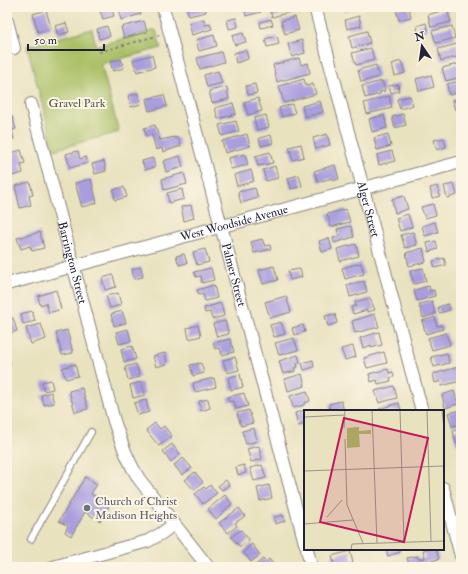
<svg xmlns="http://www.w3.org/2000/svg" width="468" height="574" font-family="'IM FELL Double Pica',serif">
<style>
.green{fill:#a9bf64;stroke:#667050}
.building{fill:#a99ddf}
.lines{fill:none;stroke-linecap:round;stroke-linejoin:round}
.lane-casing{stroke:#86827d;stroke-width:8}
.street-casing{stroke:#86827d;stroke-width:14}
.path{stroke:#86827d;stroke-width:2;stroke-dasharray:3 3;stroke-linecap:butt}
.lane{stroke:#fff;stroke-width:6}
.street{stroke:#fff;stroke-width:12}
.worship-dot{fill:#6b7280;stroke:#fcf5e5;stroke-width:1.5}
.labels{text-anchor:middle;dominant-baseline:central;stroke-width:4;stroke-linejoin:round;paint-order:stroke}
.park-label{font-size:12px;fill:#515949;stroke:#fcf5e5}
.street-label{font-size:12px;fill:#22223b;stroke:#fcf5e5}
.worship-label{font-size:12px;fill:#5b616d;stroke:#fcf5e5;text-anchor:start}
.inset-road{fill:none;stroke:#99958a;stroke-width:1}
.view{fill:#c2185b;fill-opacity:0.15;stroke:#c2185b;stroke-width:2}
.inset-edge{fill:none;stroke:#22223b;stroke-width:2}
</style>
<rect width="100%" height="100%" fill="#fcf5e5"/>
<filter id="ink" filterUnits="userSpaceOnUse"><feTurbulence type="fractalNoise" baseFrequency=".025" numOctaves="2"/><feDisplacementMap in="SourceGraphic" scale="8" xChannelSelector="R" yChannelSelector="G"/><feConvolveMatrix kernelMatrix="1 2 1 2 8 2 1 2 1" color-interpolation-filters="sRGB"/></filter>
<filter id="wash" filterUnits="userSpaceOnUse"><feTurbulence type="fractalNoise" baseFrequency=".012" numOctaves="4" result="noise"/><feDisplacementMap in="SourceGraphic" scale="16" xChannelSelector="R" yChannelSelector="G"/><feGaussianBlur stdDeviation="0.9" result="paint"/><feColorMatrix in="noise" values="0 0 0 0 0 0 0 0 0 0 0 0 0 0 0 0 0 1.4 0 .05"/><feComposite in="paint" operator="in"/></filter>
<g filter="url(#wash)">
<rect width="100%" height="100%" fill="#e9e2bf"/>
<path class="green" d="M 92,29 L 96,46 L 156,30 L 161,48 L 101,64 L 119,132 L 54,150 L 27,46 Z"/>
<g id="blocks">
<path class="building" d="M 104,7 L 111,7 L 114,16 L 103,19 L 99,8 Z
M 125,7 L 139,7 L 141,14 L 121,20 L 119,13 L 126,11 Z
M 186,7 L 205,7 L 206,12 L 189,16 Z
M 244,7 L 260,7 L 261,12 L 246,16 Z
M 269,7 L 293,7 L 294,11 L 272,17 Z
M 344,7 L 358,7 L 358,8 L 345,11 Z
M 405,7 L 409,7 L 411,17 L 399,20 L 396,9 Z
M 447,9 L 451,22 L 431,27 L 428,15 Z
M 46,10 L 51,28 L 38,32 L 33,14 Z
M 359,16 L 361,26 L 347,29 L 345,20 Z
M 295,17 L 299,30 L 285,34 L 281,21 Z
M 236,18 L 238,27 L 229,29 L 227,20 Z
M 204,19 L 205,25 L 210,24 L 212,29 L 192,35 L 189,23 Z
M 271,19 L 273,25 L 261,28 L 260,22 Z
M 144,21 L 147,32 L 124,38 L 121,27 Z
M 66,23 L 69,32 L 58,35 L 55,26 Z
M 426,23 L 428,30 L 418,33 L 417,26 Z
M 107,26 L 110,36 L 99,39 L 97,29 Z
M 452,26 L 455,38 L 436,43 L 432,31 Z
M 367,31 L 370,43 L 352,48 L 349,36 Z
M 243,33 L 246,42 L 235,45 L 232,36 Z
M 214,35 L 217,46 L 199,51 L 196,40 Z
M 277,36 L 279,44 L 267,47 L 265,39 Z
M 302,40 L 305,53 L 292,57 L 288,44 Z
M 457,44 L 460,56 L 441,61 L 438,49 Z
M 371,48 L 374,60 L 356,65 L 352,53 Z
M 246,50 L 248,59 L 236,63 L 234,53 Z
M 221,52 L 224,62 L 200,69 L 197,58 Z
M 152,55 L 155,67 L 137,72 L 133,60 Z
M 299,58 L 301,65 L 308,63 L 310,73 L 277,82 L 273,65 Z
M 121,59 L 124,68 L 113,71 L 110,62 Z
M 401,61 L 405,73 L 395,76 L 392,64 Z
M 461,63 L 461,77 L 446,81 L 442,68 Z
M 376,65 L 379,77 L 361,82 L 358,70 Z
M 218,71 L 222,83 L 207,87 L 204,75 Z
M 431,75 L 434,87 L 419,91 L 416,79 Z
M 304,79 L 306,86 L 313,84 L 316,94 L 284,103 L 279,86 Z
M 382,81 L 385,91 L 380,92 L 380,94 L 365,98 L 362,86 Z
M 461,81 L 461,92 L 449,95 L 447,84 Z
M 255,84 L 257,93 L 248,95 L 246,86 Z
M 398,84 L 399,91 L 391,93 L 389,86 Z
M 227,87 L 229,99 L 212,103 L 209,91 Z
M 138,93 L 141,104 L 131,107 L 128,96 Z
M 164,95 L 167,106 L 149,111 L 146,99 Z
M 389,96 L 392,108 L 367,114 L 364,103 Z
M 410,96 L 413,105 L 400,109 L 397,99 Z
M 461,97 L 461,109 L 455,110 L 452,100 Z
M 258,98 L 262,111 L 248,115 L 244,102 Z
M 320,101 L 323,112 L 305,117 L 302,106 Z
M 233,103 L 236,114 L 218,119 L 215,108 Z
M 292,104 L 295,113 L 282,117 L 279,108 Z
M 403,114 L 406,125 L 395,128 L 392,117 Z
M 266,115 L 269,127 L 257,130 L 254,118 Z
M 384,115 L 387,128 L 372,132 L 369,119 Z
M 12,116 L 16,129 L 12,130 L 14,139 L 7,140 L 7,117 Z
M 236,121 L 239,131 L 222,136 L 219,125 Z
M 155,125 L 160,140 L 175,137 L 175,138 L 178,138 L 181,146 L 163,152 L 162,148 L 156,150 L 152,135 L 146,136 L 144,128 Z
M 458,131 L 461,131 L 461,141 L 460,141 Z
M 247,134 L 250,146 L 225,153 L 222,141 Z
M 327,134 L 330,145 L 316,149 L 313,138 Z
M 388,134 L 391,146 L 377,150 L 374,138 Z
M 271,135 L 273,143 L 261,146 L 259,138 Z
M 444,138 L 446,147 L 437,150 L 434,140 Z
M 301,144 L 304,157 L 293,160 L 289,147 Z
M 21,150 L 25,163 L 21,164 L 23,173 L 12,176 L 7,154 Z
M 78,151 L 80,159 L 86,157 L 88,163 L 70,168 L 66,154 Z
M 392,151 L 395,161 L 379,165 L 377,155 Z
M 270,152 L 273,163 L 258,166 L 255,156 Z
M 245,154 L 248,165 L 231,169 L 228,158 Z
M 180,156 L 183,167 L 166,172 L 163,161 Z
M 153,158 L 155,167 L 145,170 L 142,161 Z
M 104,161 L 106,171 L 95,174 L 92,164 Z
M 335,165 L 339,179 L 332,181 L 332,178 L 318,182 L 314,171 Z
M 275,166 L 278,178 L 266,181 L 263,170 Z
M 251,170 L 254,181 L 237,186 L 234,175 Z
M 184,173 L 187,184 L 164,190 L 162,179 Z
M 299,175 L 302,186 L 291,189 L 288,178 Z
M 91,179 L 97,203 L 82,207 L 75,183 Z
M 30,182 L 33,195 L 29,196 L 31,205 L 20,208 L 15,186 Z
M 454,184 L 457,195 L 447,198 L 444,186 Z
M 437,186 L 440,196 L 432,198 L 430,188 Z
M 124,187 L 127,197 L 115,200 L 113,190 Z
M 255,188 L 258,198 L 241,203 L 238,192 Z
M 182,189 L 184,199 L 169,203 L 167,193 Z
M 404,196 L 408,209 L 395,213 L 392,199 Z
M 433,204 L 436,215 L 425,218 L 421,207 Z
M 191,205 L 194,218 L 184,221 L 181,207 Z
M 346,209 L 350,222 L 331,227 L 327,214 Z
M 408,214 L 412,227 L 400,231 L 396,218 Z
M 435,222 L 438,232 L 425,236 L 422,226 Z
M 351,226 L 354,237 L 334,243 L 333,238 L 339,236 L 337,229 Z
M 40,232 L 44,248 L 32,251 L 30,246 L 21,249 L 17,238 Z
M 413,232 L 417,245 L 405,248 L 401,235 Z
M 329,238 L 332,249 L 322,252 L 319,241 Z
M 262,239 L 265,246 L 270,245 L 271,249 L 254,253 L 251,242 Z
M 436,241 L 438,249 L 429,252 L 427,243 Z
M 356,244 L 359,256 L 340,261 L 337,249 Z
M 423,248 L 426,262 L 409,266 L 406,253 Z
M 205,249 L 209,262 L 197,265 L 193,252 Z
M 184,254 L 187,263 L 179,265 L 176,256 Z
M 444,258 L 446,265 L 435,268 L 433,261 Z
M 361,263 L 364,274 L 345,279 L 342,268 Z
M 274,266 L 278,280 L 263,284 L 259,270 Z
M 141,267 L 143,277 L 134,279 L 132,269 Z
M 211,268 L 214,280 L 202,283 L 201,276 L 196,277 L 194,272 Z
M 423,268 L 426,281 L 414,284 L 410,271 Z
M 300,269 L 302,277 L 290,280 L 288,271 Z
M 113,275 L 116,287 L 105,290 L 102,278 Z
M 364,281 L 367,292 L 350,297 L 347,285 Z
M 214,285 L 217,298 L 205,301 L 203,294 L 199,295 L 197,290 Z
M 429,286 L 430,291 L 434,290 L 435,296 L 417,301 L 414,290 Z
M 56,290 L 61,309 L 49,313 L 46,303 L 40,305 L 38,296 Z
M 118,293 L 121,305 L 110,308 L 106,296 Z
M 286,296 L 291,312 L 270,318 L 265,302 Z
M 370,298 L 375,310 L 367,312 L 367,310 L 353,314 L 351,307 L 356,306 L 355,302 Z
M 432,301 L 435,314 L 423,318 L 419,304 Z
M 221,303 L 224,316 L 212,319 L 210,312 L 205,313 L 204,308 Z
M 448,304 L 450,310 L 439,313 L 438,307 Z
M 32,311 L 35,321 L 23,324 L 21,314 Z
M 122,311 L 126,323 L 114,326 L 111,314 Z
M 335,314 L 337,323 L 328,326 L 325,316 Z
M 375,314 L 379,327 L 355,333 L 352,321 Z
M 435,317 L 437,326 L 441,325 L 443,329 L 426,334 L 422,321 Z
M 13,318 L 17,331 L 8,334 L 10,339 L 7,340 L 7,319 Z
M 225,321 L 229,334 L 217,337 L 213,324 Z
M 281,322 L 285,334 L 274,337 L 270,325 Z
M 41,324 L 46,339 L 31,344 L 26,328 Z
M 198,325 L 201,336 L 189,339 L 187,328 Z
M 303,325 L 305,332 L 294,335 L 292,328 Z
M 128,329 L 131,341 L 119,344 L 116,332 Z
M 67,330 L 73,353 L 62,355 L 56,333 Z
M 379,332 L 382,345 L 371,348 L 371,345 L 363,348 L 360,338 Z
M 446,333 L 450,345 L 432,350 L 428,338 Z
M 294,338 L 298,350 L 279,355 L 275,343 Z
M 230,339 L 234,352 L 222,355 L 220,348 L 215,349 L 213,343 Z
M 132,346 L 136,359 L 124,362 L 121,349 Z
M 353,346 L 356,357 L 345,360 L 341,349 Z
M 384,352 L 387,363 L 367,368 L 364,358 Z
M 7,353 L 11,365 L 7,366 Z
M 165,353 L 167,364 L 156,367 L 153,356 Z
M 447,353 L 449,363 L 434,367 L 431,357 Z
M 298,355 L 300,362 L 297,363 L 298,367 L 294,368 L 295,371 L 283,374 L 279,361 Z
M 235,357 L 239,370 L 227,373 L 223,360 Z
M 313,360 L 314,367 L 304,370 L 302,363 Z
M 201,363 L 204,373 L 193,376 L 190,365 Z
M 75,364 L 78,376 L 66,379 L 62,368 Z
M 136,364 L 140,377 L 128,380 L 125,367 Z
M 458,367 L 461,381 L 441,386 L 440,381 L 435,383 L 433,374 Z
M 388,369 L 389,373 L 393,372 L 394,377 L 390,378 L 391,381 L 378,384 L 377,380 L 371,382 L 369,374 Z
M 240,374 L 243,387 L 231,390 L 228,378 Z
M 302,374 L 305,386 L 288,391 L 285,379 Z
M 214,378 L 216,387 L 195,392 L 193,383 Z
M 51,380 L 53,389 L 44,391 L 42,382 Z
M 141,382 L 145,395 L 133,398 L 130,385 Z
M 394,386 L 397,398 L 379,403 L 375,391 Z
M 82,388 L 88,409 L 75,412 L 69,391 Z
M 307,391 L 310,401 L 304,403 L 304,405 L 293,408 L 290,396 Z
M 454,391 L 458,404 L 445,408 L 442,395 Z
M 51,392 L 54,403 L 44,405 L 41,395 Z
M 244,393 L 248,406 L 236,409 L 234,401 L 229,402 L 227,397 Z
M 208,399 L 210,408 L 201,411 L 199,401 Z
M 146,400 L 149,412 L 138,415 L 134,403 Z
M 341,401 L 344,411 L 330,411 L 329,404 Z
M 399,403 L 401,411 L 379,411 L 379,409 Z
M 249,410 L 253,423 L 241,426 L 237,413 Z
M 305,410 L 305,424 L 298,426 L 295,413 Z
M 461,410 L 461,424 L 452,426 L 448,413 Z
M 155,423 L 160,429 L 164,426 L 172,436 L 159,446 L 146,430 Z
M 254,428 L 257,441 L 246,444 L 242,431 Z
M 461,429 L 461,443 L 456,444 L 453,431 Z
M 172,444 L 180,454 L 171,462 L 163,451 Z
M 259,446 L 262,459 L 251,462 L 247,449 Z
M 461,448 L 461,460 L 458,449 Z
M 183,458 L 192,468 L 182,475 L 174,465 Z
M 244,465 L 246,473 L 238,475 L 236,467 Z
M 262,465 L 266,478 L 254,481 L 250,468 Z
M 195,472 L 203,482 L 194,490 L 185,480 Z
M 85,477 L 97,484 L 91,494 L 109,504 L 106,514 L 100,521 L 85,512 L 71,536 L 65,532 L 68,526 L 59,521 Z
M 226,480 L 229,485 L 222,490 L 218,486 Z
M 210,485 L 217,493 L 203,504 L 195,494 L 204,487 L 206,489 Z
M 269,485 L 272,498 L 260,501 L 257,488 Z
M 225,495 L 232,504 L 216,519 L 208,509 Z
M 239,508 L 245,516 L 235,523 L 237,526 L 228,533 L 219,523 Z
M 283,515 L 285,521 L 275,524 L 274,517 Z
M 241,530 L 249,540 L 240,547 L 231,537 Z
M 252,544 L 260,555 L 251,562 L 243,552 Z
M 386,549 L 400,549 L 400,552 L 388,556 Z
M 428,549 L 436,549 L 439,559 L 410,567 L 407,558 L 417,556 L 418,559 L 425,558 L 423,550 Z
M 350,551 L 353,563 L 340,567 L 335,567 L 332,556 Z
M 263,559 L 266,562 L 269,559 L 275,566 L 253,567 Z"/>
</g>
</g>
<g filter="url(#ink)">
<use href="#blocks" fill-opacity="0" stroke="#86827d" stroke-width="1"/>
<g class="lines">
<defs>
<path id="lane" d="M 31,539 L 91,432"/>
<g id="street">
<path id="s1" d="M 163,7 L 305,543"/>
<path id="s2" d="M 315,7 L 422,411"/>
<path d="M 7,21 L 14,48"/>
<path id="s3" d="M 31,104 L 114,421 C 121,441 127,460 139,479 L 208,567"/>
<path id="s4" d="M 7,284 L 461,162"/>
<path d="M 443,488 L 461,556"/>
<path d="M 307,549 L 311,567"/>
<path d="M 53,567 L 148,541 L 162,533 L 174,524"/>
</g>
</defs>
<use href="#lane" class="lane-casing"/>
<use href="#street" class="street-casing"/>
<path class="path" d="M 99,52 L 160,35"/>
<use href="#lane" class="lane"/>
<use href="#street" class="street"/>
</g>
</g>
<circle class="worship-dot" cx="87" cy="508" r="4"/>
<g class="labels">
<g class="park-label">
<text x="77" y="103">Gravel Park</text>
</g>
<g class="street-label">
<text stroke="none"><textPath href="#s2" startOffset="209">Alger Street</textPath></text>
<text stroke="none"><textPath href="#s4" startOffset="235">West Woodside Avenue</textPath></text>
<text stroke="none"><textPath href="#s3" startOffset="164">Barrington Street</textPath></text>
<text stroke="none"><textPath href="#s1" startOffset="277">Palmer Street</textPath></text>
</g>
<g class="worship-label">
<text x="95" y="501">Church of Christ<tspan x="95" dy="14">Madison Heights</tspan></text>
</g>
</g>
<g transform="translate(304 410)">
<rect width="140" height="140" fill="#e9e2bf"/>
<path d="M 55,17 L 55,21 L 67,20 L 67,24 L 55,24 L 56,37 L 43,38 L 43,18 Z" fill="#a9bf64"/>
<path class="inset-road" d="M 68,0 L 73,133M 96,0 L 100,132M 123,0 L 127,131M 138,0 L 140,20M 0,7 L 40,5M 40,18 L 41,0M 41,29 L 43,95 L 59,133M 0,61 L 140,56M 23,107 L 38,90M 0,114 L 49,110M 47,140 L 48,134 L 140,131"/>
<path class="view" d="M 40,8 L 124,28 L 100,132 L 16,112 Z"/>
<rect width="140" height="140" class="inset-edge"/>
</g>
<rect width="468" height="574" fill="none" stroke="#fcf5e5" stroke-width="24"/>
<g transform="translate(422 46) rotate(347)" stroke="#fcf5e5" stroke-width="3" paint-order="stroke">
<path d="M0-3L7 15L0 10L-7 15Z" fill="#22223b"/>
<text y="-6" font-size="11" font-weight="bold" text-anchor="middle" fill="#22223b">N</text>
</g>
<path d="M28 44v6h76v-6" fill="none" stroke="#22223b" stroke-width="2"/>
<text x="34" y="44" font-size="12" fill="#22223b" stroke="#fcf5e5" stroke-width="3" paint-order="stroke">50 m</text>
</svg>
